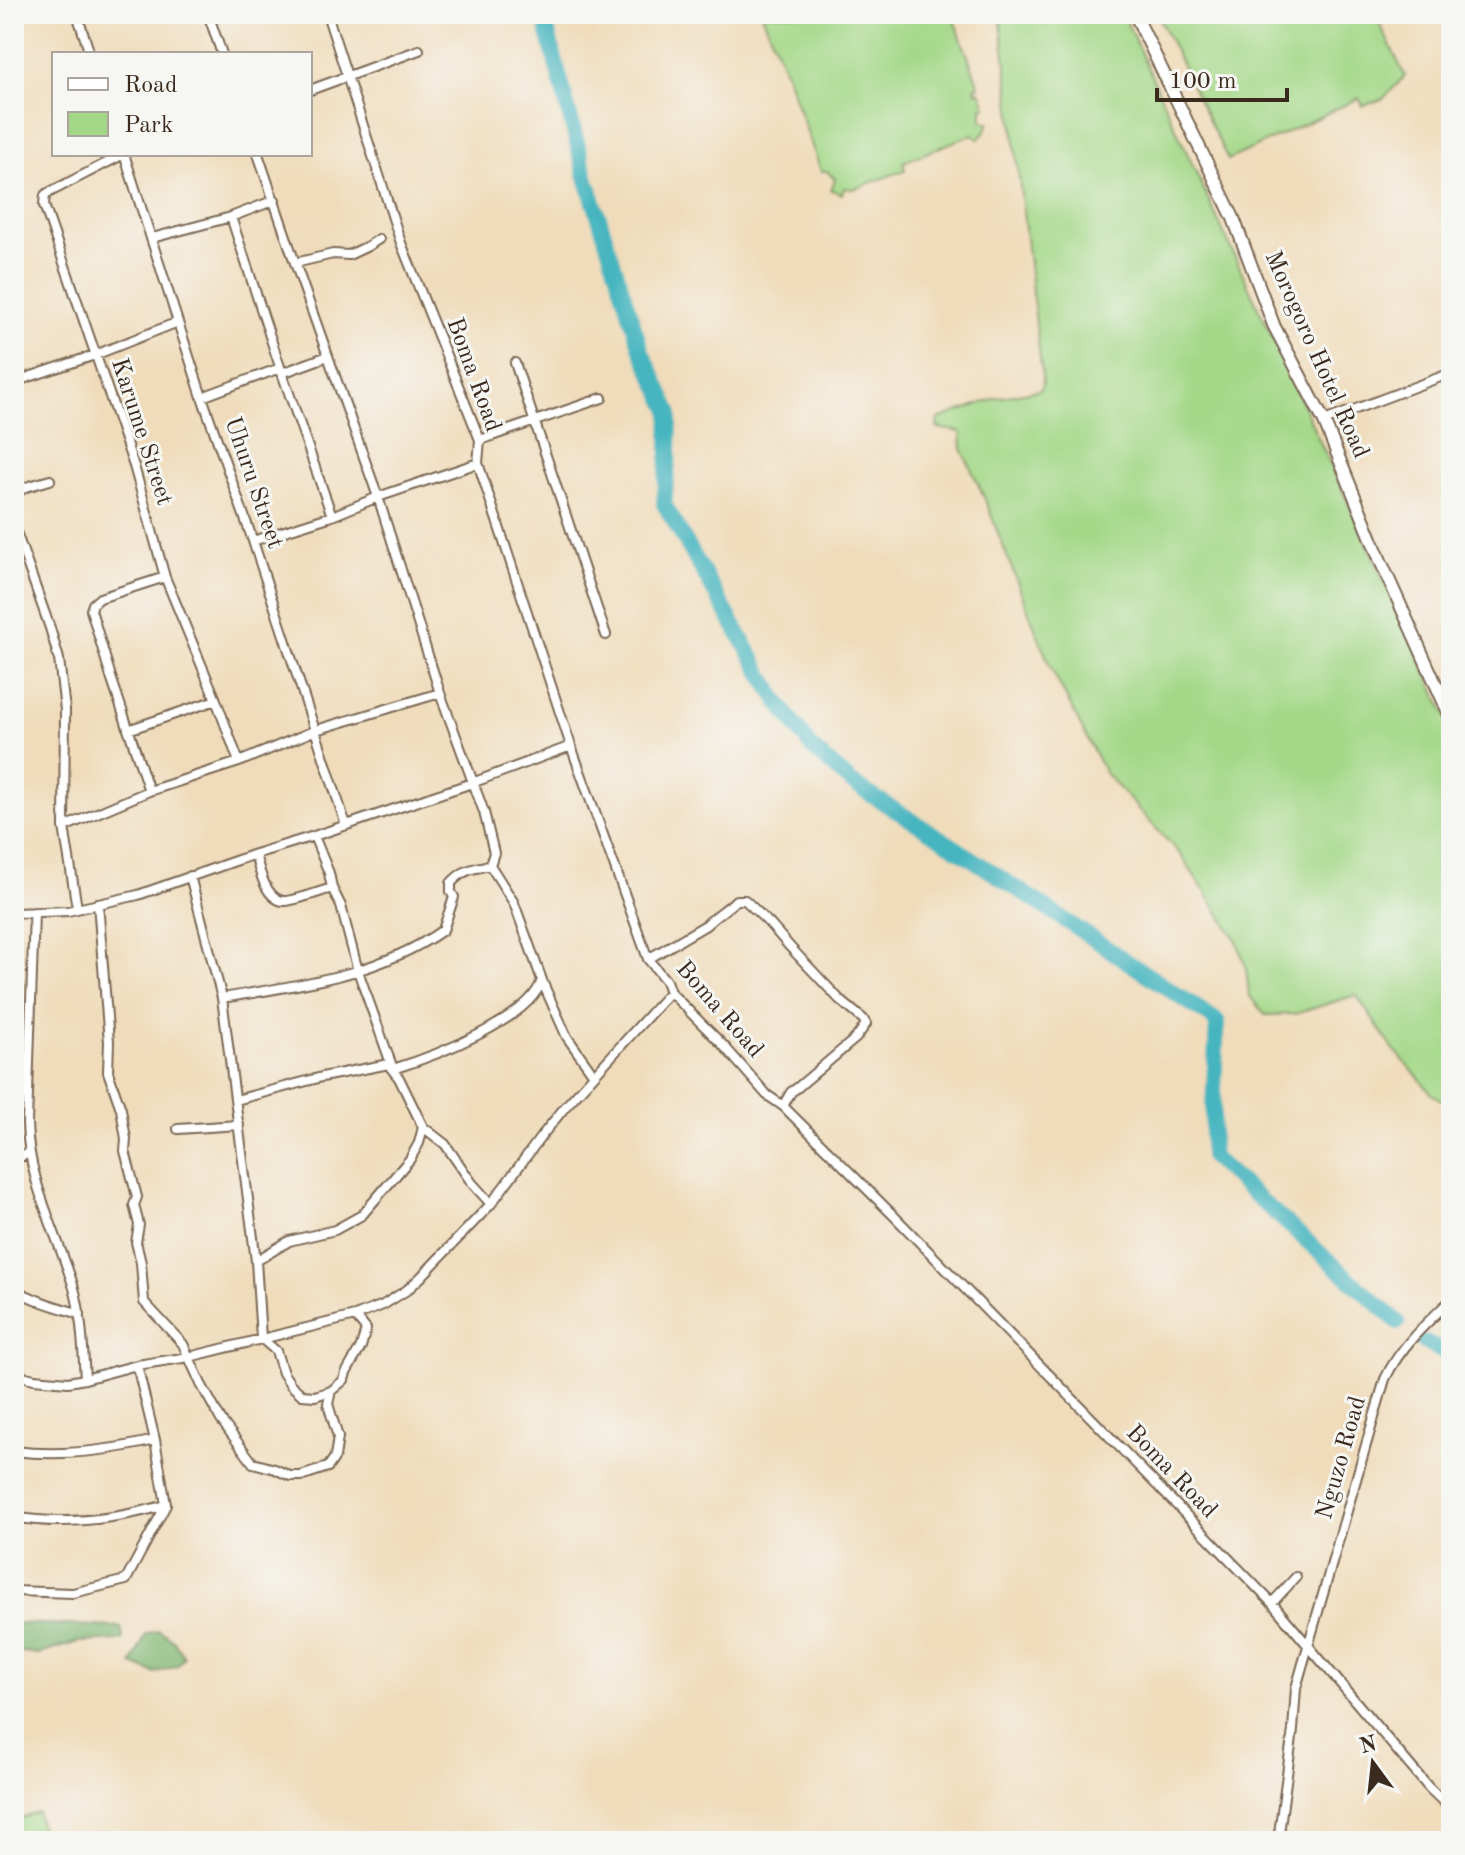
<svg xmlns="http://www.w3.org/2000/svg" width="1465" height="1855" font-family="'Old Standard TT',serif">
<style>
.green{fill:#a4d888;stroke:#708153;stroke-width:2}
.forest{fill:#83b874;stroke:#5f7149;stroke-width:2}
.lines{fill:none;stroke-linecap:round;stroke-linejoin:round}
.river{stroke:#46b5bf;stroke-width:16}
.street-casing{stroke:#7a6855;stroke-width:12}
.secondary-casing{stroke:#7a6855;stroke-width:15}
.street{stroke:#fff;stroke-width:8}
.secondary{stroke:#fff;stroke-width:11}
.labels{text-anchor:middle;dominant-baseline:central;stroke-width:6;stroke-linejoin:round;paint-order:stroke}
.street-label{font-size:24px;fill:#3b2a1e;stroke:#f6f6f2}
</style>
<rect width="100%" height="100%" fill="#f6f6f2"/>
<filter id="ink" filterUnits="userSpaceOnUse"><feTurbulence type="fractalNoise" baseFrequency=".0125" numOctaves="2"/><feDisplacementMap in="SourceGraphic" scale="16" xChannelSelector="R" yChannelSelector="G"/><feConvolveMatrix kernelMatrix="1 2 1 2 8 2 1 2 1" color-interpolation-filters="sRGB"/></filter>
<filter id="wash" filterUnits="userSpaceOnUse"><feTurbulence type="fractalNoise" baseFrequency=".006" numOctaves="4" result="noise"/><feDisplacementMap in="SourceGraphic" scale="32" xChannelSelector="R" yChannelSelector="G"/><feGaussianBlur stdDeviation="1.8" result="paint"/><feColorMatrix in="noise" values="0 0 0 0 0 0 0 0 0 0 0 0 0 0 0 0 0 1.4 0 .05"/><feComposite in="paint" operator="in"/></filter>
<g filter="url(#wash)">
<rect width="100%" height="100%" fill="#f0dcbb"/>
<path class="green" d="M 762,14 L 952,14 L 979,86 L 975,88 L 976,92 L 980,91 L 986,106 L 982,108 L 982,121 L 989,123 L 985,132 L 978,139 L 973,134 L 903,162 L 905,170 L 854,189 L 844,188 L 842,194 L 831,190 L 835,179 L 827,171 L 821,171 L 785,71 Z
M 1000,14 L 1123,14 L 1451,726 L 1451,1105 L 1432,1094 L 1392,1047 L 1356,995 L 1295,1014 L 1265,1015 L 1249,995 L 1246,967 L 1237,941 L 1216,908 L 1180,854 L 1105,773 L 1050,666 L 984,497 L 962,449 L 961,432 L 937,428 L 938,419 L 996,398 L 1040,390 L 1043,384 Z
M 1157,14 L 1375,14 L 1405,76 L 1383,99 L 1363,106 L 1359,98 L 1228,160 Z
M 37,1812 L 44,1841 L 14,1841 L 14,1821 Z"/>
<path class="forest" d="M 14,1623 L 121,1627 L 123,1640 L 78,1642 L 39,1654 L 14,1651 Z
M 159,1630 L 174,1641 L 184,1657 L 178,1665 L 155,1673 L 132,1664 L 146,1634 Z"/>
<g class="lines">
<path class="river" d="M 543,14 L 586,177 L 642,352 L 670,411 L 669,452 L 664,504 L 777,700 L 812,748 L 852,783 L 945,841 L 1217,1021 L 1211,1156 L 1398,1322
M 1424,1342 L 1451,1356"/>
</g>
</g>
<g filter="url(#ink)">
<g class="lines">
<defs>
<path id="street" d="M 77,14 L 90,54
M 208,14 L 222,54
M 327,14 L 401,243 L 480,440 L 478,463 L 571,746 L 648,959 L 666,981 L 670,992 L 724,1046 L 767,1095 L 783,1106 L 894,1216 L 1272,1603 L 1429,1788 L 1451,1809
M 310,90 L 419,50
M 124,154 L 202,397 L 253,541 L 346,825
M 124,154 L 48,193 L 45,195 L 44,205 L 134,466 L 165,577 L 216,700 L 239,762
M 258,154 L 295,263 L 378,497 L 440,693 L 484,812 L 494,853 L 490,865 L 514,903 L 542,980 C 530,1020 432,1057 393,1069
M 231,217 L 282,373 L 332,516
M 152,238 L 231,217 L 275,200
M 295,263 L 333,254 L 349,255 L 368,246 L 379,239
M 515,363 L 606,635
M 14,382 L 95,355 L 178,322
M 202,397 L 280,368 L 282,373 L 328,356
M 1324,421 L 1451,373
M 480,440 L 602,398
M 14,494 L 26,487 L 50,480
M 14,526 L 50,628 L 59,659 L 65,710 L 64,827 L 77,908
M 253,541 L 332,516 L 378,497 L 478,463
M 128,730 L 216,700
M 149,791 L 111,677 L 91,610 L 93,604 L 100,598 L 165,577
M 64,827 L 149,791 L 239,762 L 316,730 L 440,693
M 314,836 L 329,873 L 332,888 L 341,906 L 358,971 L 393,1069
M 255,854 C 259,869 265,898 283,901 C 292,902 321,891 332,888
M 190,876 L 222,998 L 256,1261 L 261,1338 L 276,1351 L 283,1373 L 291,1385 L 302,1395 L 315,1396 L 331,1391 L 344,1380 L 346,1373 L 361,1347 L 366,1329 L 355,1316
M 98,903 L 109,1042 L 108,1072 L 121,1109 L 126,1139 L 125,1151 L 137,1197 L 134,1205 L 139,1225 L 136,1242 L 141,1263 L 144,1302 L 183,1344 L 201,1384 L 221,1420 L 253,1463 L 275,1469 L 290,1476 L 301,1476 L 328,1467 L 335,1457 L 338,1437 L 328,1404 L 331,1391
M 34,912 L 27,1123 C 28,1181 57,1233 74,1288 C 82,1317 83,1348 85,1379
M 14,913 L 68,911 L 138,895 L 255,854 L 314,836 L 472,783 L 571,746
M 648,959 L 706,925 C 716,915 726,910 736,900 L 745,900 L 769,923 L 790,947 L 840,1000 L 863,1019 L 866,1024 L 856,1038 L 797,1088 L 791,1092 L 783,1106
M 542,981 L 567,1037 L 594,1075
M 222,998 C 299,985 377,976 443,930 L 454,897 L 451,892 L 451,883 C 464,869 472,869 490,865
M 391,1068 L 399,1078 L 423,1127 L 445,1144 L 472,1183 L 491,1204
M 236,1100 L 322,1077 L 389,1064
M 178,1129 L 239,1125
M 14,1159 L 30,1153
M 256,1261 L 289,1241 L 335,1230 L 362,1215 L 410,1159 L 419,1143 L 423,1127
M 14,1289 C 35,1301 57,1307 80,1314
M 14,1374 L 34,1379 L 68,1382 L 85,1379 L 137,1365 L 189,1357 L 355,1316 L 383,1305 L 407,1290 L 421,1277 L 491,1204 L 540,1138 L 565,1107 L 670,992
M 14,1451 C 62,1457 108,1451 155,1440
M 14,1517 C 64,1526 117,1519 166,1505
M 14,1591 L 73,1593 L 126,1580 L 166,1505 L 155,1440 L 137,1365
M 1272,1603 L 1296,1577
M 1278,1841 L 1293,1730 L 1296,1688 L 1385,1379 C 1400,1347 1425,1324 1451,1300"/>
<path id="secondary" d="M 1135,14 L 1233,217 L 1274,326 L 1324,421 L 1381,562 L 1451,718"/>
</defs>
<use href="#street" class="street-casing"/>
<use href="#secondary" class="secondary-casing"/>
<use href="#street" class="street"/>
<use href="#secondary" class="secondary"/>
</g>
</g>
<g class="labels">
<g class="street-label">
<text transform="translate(1316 355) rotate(66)">Morogoro Hotel Road</text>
<text transform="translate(473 375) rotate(70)">Boma Road</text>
<text transform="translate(141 432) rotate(72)">Karume Street</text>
<text transform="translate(253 483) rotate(71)">Uhuru Street</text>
<text transform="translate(719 1010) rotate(49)">Boma Road</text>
<text transform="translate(1342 1458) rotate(-74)">Nguzo Road</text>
<text transform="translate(1171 1472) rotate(46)">Boma Road</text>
</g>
</g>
<rect width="1465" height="1855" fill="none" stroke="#f6f6f2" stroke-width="48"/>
<rect x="52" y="52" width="260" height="104" fill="#f6f6f2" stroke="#aba49d" stroke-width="2"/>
<rect x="68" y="78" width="40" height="12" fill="#ffffff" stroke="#aba49d" stroke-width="2"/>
<text x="124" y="92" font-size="24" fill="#3b2a1e">Road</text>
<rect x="68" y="112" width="40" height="24" fill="#a4d888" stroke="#aba49d" stroke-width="2"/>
<text x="124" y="132" font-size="24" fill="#3b2a1e">Park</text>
<g transform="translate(1373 1763) rotate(345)" stroke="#f6f6f2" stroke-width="6" paint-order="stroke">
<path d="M0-6L14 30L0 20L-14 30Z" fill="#3b2a1e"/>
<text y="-12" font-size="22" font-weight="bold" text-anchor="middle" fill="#3b2a1e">N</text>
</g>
<path d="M1157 88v12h130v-12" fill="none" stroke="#3b2a1e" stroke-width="4"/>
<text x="1169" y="88" font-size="24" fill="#3b2a1e" stroke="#f6f6f2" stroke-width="6" paint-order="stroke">100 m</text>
</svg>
